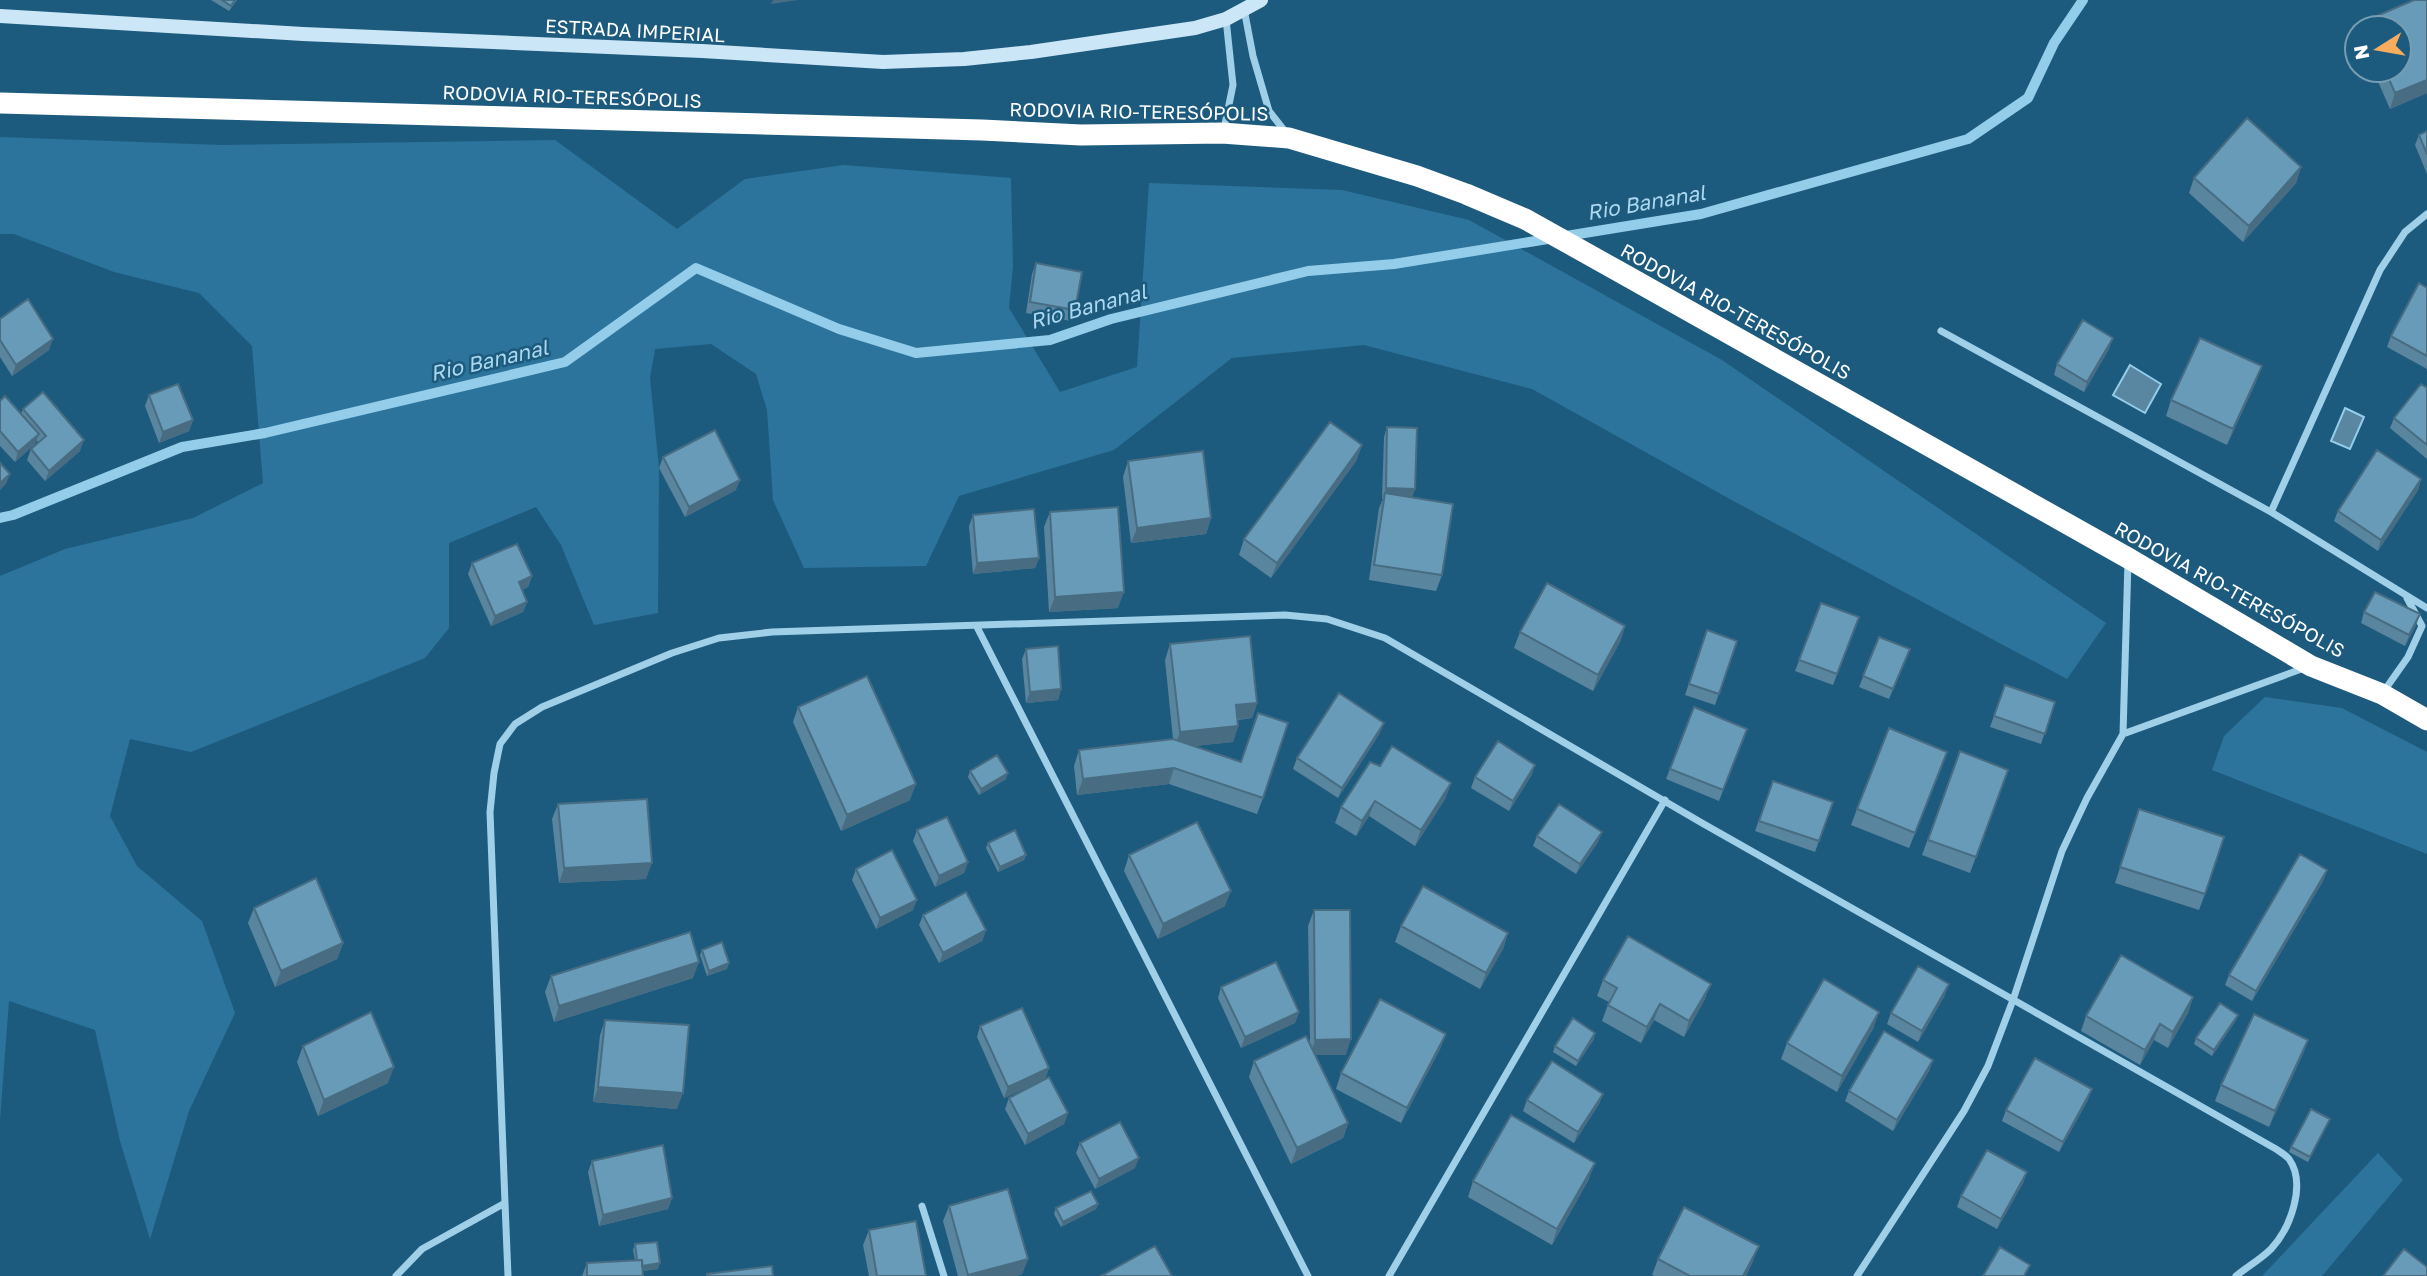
<svg xmlns="http://www.w3.org/2000/svg" width="2427" height="1276" font-family="'Golos Text',sans-serif">
<style>
.green{fill:#2c749b}
.water{fill:#5986a1;stroke:#93cdea;stroke-width:2}
.lines{fill:none;stroke-linecap:round;stroke-linejoin:round}
.stream{stroke:#93cdea;stroke-width:10}
.street{stroke:#a0cfe8;stroke-width:7}
.secondary{stroke:#cbe6f7;stroke-width:14}
.highway{stroke:#fff;stroke-width:21}
.wall{fill:#59859e}
.shaded-wall{fill:#486c81}
.building{fill:#679bb8;stroke:#486c81;stroke-width:2}
.labels{text-anchor:middle;dominant-baseline:central;stroke-width:5;stroke-linejoin:round;paint-order:stroke}
.street-label{font-size:19px;fill:#fff;stroke:#1d5b7e}
.water-label{font-size:21px;font-style:italic;fill:#abd8f0;stroke:#1d5b7e}
</style>
<rect width="100%" height="100%" fill="#1d5b7e"/>
<path class="green" d="M 0,137 L 221,145 L 555,140 L 677,229 L 745,179 L 844,165 L 1011,178 L 1013,266 L 1009,308 L 1060,392 L 1137,367 L 1149,183 L 1342,190 L 1469,220 L 1722,360 L 2106,623 L 2067,679 L 1737,503 L 1532,389 L 1364,345 L 1232,358 L 1114,450 L 959,496 L 926,566 L 804,568 L 773,500 L 767,410 L 756,374 L 711,344 L 655,349 L 650,378 L 659,468 L 658,613 L 594,625 L 561,545 L 536,507 L 449,543 L 449,628 L 425,658 L 191,752 L 130,739 L 110,816 L 137,866 L 202,921 L 235,1013 L 189,1111 L 150,1239 L 120,1141 L 95,1030 L 9,1001 L 0,1120 L 0,576 L 65,549 L 193,518 L 263,483 L 252,346 L 199,293 L 114,272 L 14,234 L 0,234 Z
M 2265,697 L 2342,708 L 2427,752 L 2427,854 L 2212,770 L 2224,736 Z
M 2378,1153 L 2403,1180 L 2322,1276 L 2262,1276 Z"/>
<path class="water" d="M 2130,365 L 2161,384 L 2145,413 L 2113,395 Z
M 2345,408 L 2364,417 L 2350,449 L 2331,441 Z"/>
<g class="lines">
<path class="stream" d="M 0,518 L 13,515 L 182,447 L 265,433 L 565,362 L 696,268 L 839,329 L 916,353 L 1050,340 L 1111,319 L 1308,271 L 1394,264 L 1701,214 L 1968,139 L 2028,98 L 2054,43 L 2083,0"/>
<path class="street" d="M 1244,9 L 1253,56 L 1269,111 L 1287,134
M 1224,129 L 1233,85 L 1226,19
M 1941,331 L 2271,512 L 2427,608
M 2271,512 L 2380,270 L 2405,232 L 2427,214
M 977,627 L 1308,1276
M 2384,691 L 2408,657 L 2422,626 L 2407,598
M 2123,734 L 2307,667
M 505,1203 L 508,1276
M 922,1206 L 944,1276
M 396,1276 L 422,1249 L 505,1203 L 490,812 L 494,773 L 500,744 L 515,724 L 542,707 L 672,653 L 719,638 L 772,632 L 1285,615 L 1327,619 L 1385,638 L 1702,823 L 2276,1149 C 2280,1152 2286,1155 2289,1159 C 2307,1184 2290,1229 2271,1249 C 2261,1259 2247,1267 2236,1276
M 1389,1276 L 1665,800
M 1857,1276 L 1964,1111 L 1988,1066 L 2013,1000 L 2062,851 L 2087,798 L 2123,734 L 2128,561"/>
<path class="secondary" d="M 0,16 L 303,34 L 702,51 L 883,62 L 964,59 L 1031,52 L 1195,28 L 1226,19 L 1261,0"/>
<path class="highway" d="M 0,103 L 982,130 L 1081,135 L 1222,133 L 1289,138 L 1417,176 L 1466,194 L 1525,219 L 1627,276 L 2128,558 L 2311,666 L 2382,694 L 2427,720"/>
</g>
<path class="wall" d="M 211,0 L 237,0 L 229,11 Z
M 2427,0 L 2427,93 L 2390,109 L 2373,70 L 2399,70 L 2399,28 L 2362,28 L 2365,21 Z
M 2427,131 L 2427,174 L 2415,145 L 2419,135 Z
M 2301,167 L 2296,183 L 2243,242 L 2189,193 L 2194,178 Z
M 1036,263 L 1075,310 L 1071,321 L 1026,313 L 1032,274 Z
M 2427,288 L 2427,369 L 2387,347 L 2391,336 Z
M 0,319 L 49,350 L 12,376 L 0,357 Z
M 2109,349 L 2084,392 L 2054,375 L 2057,364 Z
M 2256,382 L 2227,445 L 2166,416 L 2171,400 Z
M 2427,388 L 2427,459 L 2390,428 L 2394,418 Z
M 149,395 L 193,420 L 189,431 L 159,443 L 145,406 Z
M 0,401 L 21,414 L 23,409 L 80,451 L 45,481 L 27,460 L 31,449 L 38,442 L 36,440 L 35,444 L 15,462 L 0,446 Z
M 1387,427 L 1415,489 L 1412,497 L 1442,575 L 1436,591 L 1369,580 L 1379,508 L 1383,499 L 1382,499 L 1384,437 Z
M 1362,445 L 1356,461 L 1271,578 L 1239,555 L 1244,539 Z
M 663,457 L 736,490 L 685,517 L 659,468 Z
M 1128,461 L 1211,518 L 1206,534 L 1131,543 L 1123,477 Z
M 2421,479 L 2418,490 L 2378,551 L 2334,521 L 2338,511 Z
M 1050,512 L 1118,608 L 1049,612 L 1044,527 Z
M 973,515 L 1039,558 L 1035,568 L 973,574 L 969,526 Z
M 472,563 L 532,576 L 528,587 L 522,590 L 527,602 L 523,612 L 491,626 L 468,574 Z
M 1821,603 L 1859,617 L 1833,685 L 1795,671 Z
M 2364,612 L 2420,614 L 2416,625 L 2405,646 L 2361,623 Z
M 1625,626 L 1620,642 L 1593,691 L 1514,648 L 1520,632 Z
M 1707,630 L 1737,641 L 1715,705 L 1685,695 Z
M 1879,637 L 1910,649 L 1889,699 L 1859,687 Z
M 1170,644 L 1257,703 L 1252,718 L 1238,720 L 1238,726 L 1233,742 L 1194,746 L 1263,798 L 1257,814 L 1169,784 L 1077,795 L 1074,766 L 1079,750 L 1173,739 L 1165,660 Z
M 1026,649 L 1061,689 L 1058,700 L 1026,703 L 1022,659 Z
M 2005,685 L 2055,702 L 2041,744 L 1990,727 Z
M 798,707 L 910,800 L 841,831 L 793,722 Z
M 1694,707 L 1747,729 L 1719,801 L 1666,779 Z
M 1380,733 L 1338,798 L 1293,769 L 1297,758 Z
M 1960,751 L 2008,770 L 1970,873 L 1922,855 Z
M 1535,765 L 1531,776 L 1509,811 L 1471,788 L 1475,777 Z
M 1380,766 L 1451,783 L 1445,799 L 1415,846 L 1369,816 L 1356,836 L 1335,823 L 1341,807 Z
M 1942,767 L 1909,848 L 1851,825 L 1857,809 Z
M 970,771 L 1006,779 L 979,795 L 968,777 Z
M 1773,781 L 1833,802 L 1815,852 L 1755,831 Z
M 558,804 L 646,879 L 559,883 L 552,819 Z
M 2139,809 L 2205,894 L 2199,910 L 2115,883 Z
M 917,830 L 968,862 L 964,873 L 935,887 L 913,841 Z
M 1602,832 L 1598,842 L 1576,874 L 1533,846 L 1537,836 Z
M 988,843 L 1026,855 L 1024,860 L 998,872 L 986,848 Z
M 1129,855 L 1225,906 L 1158,939 L 1124,871 Z
M 856,869 L 913,910 L 876,929 L 852,880 Z
M 2327,870 L 2323,881 L 2252,1001 L 2225,985 L 2229,975 Z
M 254,908 L 343,943 L 337,959 L 275,987 L 248,923 Z
M 1314,910 L 1346,1055 L 1315,1055 L 1348,1123 L 1343,1138 L 1291,1164 L 1249,1077 L 1254,1061 L 1310,1044 L 1308,926 Z
M 923,915 L 986,930 L 982,941 L 939,963 L 919,925 Z
M 1401,926 L 1508,933 L 1503,949 L 1480,989 L 1395,942 Z
M 702,950 L 727,969 L 707,976 L 700,955 Z
M 551,976 L 693,978 L 554,1022 L 545,992 Z
M 1603,980 L 1705,999 L 1684,1037 L 1654,1020 L 1641,1043 L 1602,1021 L 1609,1002 L 1597,996 Z
M 1221,987 L 1299,1012 L 1295,1023 L 1241,1048 L 1218,998 Z
M 1945,995 L 1918,1042 L 1887,1024 L 1891,1013 Z
M 2193,997 L 2188,1013 L 2168,1048 L 2154,1040 L 2140,1065 L 2081,1031 L 2086,1016 Z
M 2238,1015 L 2236,1020 L 2212,1056 L 2194,1044 L 2196,1038 Z
M 605,1020 L 677,1109 L 593,1102 L 600,1035 Z
M 980,1026 L 1049,1068 L 1045,1079 L 1068,1113 L 1064,1124 L 1025,1145 L 1005,1109 L 1009,1098 L 1043,1080 L 1004,1098 L 977,1037 Z
M 1874,1027 L 1837,1092 L 1781,1059 L 1787,1043 Z
M 1446,1034 L 1440,1049 L 1401,1123 L 1336,1089 L 1341,1073 Z
M 1594,1039 L 1576,1066 L 1553,1052 L 1555,1046 Z
M 2308,1040 L 2302,1056 L 2269,1127 L 2215,1101 L 2221,1085 Z
M 303,1046 L 388,1083 L 318,1116 L 297,1062 Z
M 1933,1060 L 1929,1071 L 1893,1131 L 1845,1101 L 1849,1091 Z
M 1603,1094 L 1599,1104 L 1574,1143 L 1523,1111 L 1527,1100 Z
M 2088,1100 L 2059,1152 L 2002,1121 L 2006,1110 Z
M 2330,1119 L 2308,1162 L 2289,1152 L 2291,1147 Z
M 1080,1143 L 1135,1168 L 1095,1189 L 1076,1153 Z
M 592,1161 L 672,1198 L 668,1209 L 599,1226 L 588,1172 Z
M 2027,1172 L 2023,1183 L 1997,1229 L 1957,1207 L 1961,1196 Z
M 1589,1179 L 1552,1245 L 1468,1197 L 1473,1181 Z
M 1098,1204 L 1096,1209 L 1061,1227 L 1054,1214 L 1056,1208 Z
M 949,1206 L 1028,1259 L 1022,1274 L 1016,1276 L 958,1276 L 943,1221 Z
M 869,1230 L 926,1276 L 869,1276 L 863,1245 Z
M 635,1244 L 658,1269 L 643,1271 L 643,1276 L 582,1276 L 587,1263 L 635,1260 L 633,1250 Z
M 1658,1259 L 1753,1261 L 1746,1276 L 1655,1276 L 1652,1275 Z"/>
<path class="shaded-wall" d="M 773,0 L 798,0 L 771,4 Z
M 2427,80 L 2427,93 L 2390,109 L 2395,93 Z
M 2301,167 L 2296,183 L 2243,242 L 2249,226 Z
M 2113,338 L 2109,349 L 2084,392 L 2087,382 Z
M 53,339 L 49,350 L 12,376 L 16,365 Z
M 2262,366 L 2256,382 L 2227,445 L 2233,429 Z
M 193,420 L 189,431 L 159,443 L 163,432 Z
M 39,434 L 35,444 L 15,462 L 18,452 Z
M 84,440 L 80,451 L 45,481 L 49,471 Z
M 1362,445 L 1356,461 L 1271,578 L 1277,563 Z
M 10,474 L 6,484 L 0,490 L 0,483 Z
M 2421,479 L 2418,490 L 2378,551 L 2381,540 Z
M 740,480 L 736,490 L 685,517 L 689,507 Z
M 1386,488 L 1415,489 L 1411,500 L 1385,493 L 1382,499 Z
M 1211,518 L 1206,534 L 1131,543 L 1137,528 Z
M 1039,558 L 1035,568 L 973,574 L 977,563 Z
M 532,576 L 528,587 L 515,593 L 519,582 Z
M 1124,592 L 1118,608 L 1049,612 L 1055,597 Z
M 527,602 L 523,612 L 491,626 L 495,616 Z
M 2420,614 L 2416,625 L 2405,646 L 2409,635 Z
M 1625,626 L 1620,642 L 1593,691 L 1598,675 Z
M 1061,689 L 1058,700 L 1026,703 L 1030,692 Z
M 1257,703 L 1252,718 L 1231,720 L 1236,705 Z
M 1384,723 L 1380,733 L 1338,798 L 1342,788 Z
M 1238,726 L 1233,742 L 1174,748 L 1180,732 Z
M 1535,765 L 1531,776 L 1509,811 L 1513,801 Z
M 1174,768 L 1169,784 L 1077,795 L 1083,779 Z
M 1008,773 L 1006,779 L 979,795 L 981,789 Z
M 1451,783 L 1445,799 L 1415,846 L 1421,830 Z
M 916,784 L 910,800 L 841,831 L 847,815 Z
M 1375,801 L 1369,816 L 1356,836 L 1362,821 Z
M 1602,832 L 1598,842 L 1576,874 L 1580,864 Z
M 1026,855 L 1024,860 L 998,872 L 1000,867 Z
M 968,862 L 964,873 L 935,887 L 939,876 Z
M 652,863 L 646,879 L 559,883 L 564,868 Z
M 2327,870 L 2323,881 L 2252,1001 L 2256,991 Z
M 1231,891 L 1225,906 L 1158,939 L 1163,924 Z
M 917,900 L 913,910 L 876,929 L 880,918 Z
M 986,930 L 982,941 L 939,963 L 943,953 Z
M 1508,933 L 1503,949 L 1480,989 L 1486,973 Z
M 343,943 L 337,959 L 275,987 L 281,971 Z
M 699,962 L 693,978 L 554,1022 L 559,1006 Z
M 729,963 L 727,969 L 707,976 L 709,971 Z
M 1711,984 L 1705,999 L 1684,1037 L 1689,1021 Z
M 1949,984 L 1945,995 L 1918,1042 L 1922,1031 Z
M 2193,997 L 2188,1013 L 2168,1048 L 2173,1032 Z
M 1660,1004 L 1654,1020 L 1641,1043 L 1647,1027 Z
M 1299,1012 L 1295,1023 L 1241,1048 L 1245,1037 Z
M 1879,1012 L 1874,1027 L 1837,1092 L 1842,1076 Z
M 2238,1015 L 2236,1020 L 2212,1056 L 2214,1050 Z
M 2160,1024 L 2154,1040 L 2140,1065 L 2145,1050 Z
M 1595,1033 L 1594,1039 L 1576,1066 L 1578,1061 Z
M 1446,1034 L 1440,1049 L 1401,1123 L 1407,1108 Z
M 1351,1039 L 1346,1055 L 1310,1055 L 1315,1040 Z
M 2308,1040 L 2302,1056 L 2269,1127 L 2275,1111 Z
M 1933,1060 L 1929,1071 L 1893,1131 L 1897,1120 Z
M 394,1067 L 388,1083 L 318,1116 L 324,1100 Z
M 1049,1068 L 1045,1079 L 1004,1098 L 1008,1087 Z
M 598,1087 L 683,1093 L 677,1109 L 593,1102 Z
M 2092,1089 L 2088,1100 L 2059,1152 L 2063,1142 Z
M 1603,1094 L 1599,1104 L 1574,1143 L 1578,1132 Z
M 1068,1113 L 1064,1124 L 1025,1145 L 1028,1134 Z
M 1348,1123 L 1343,1138 L 1291,1164 L 1297,1148 Z
M 1139,1158 L 1135,1168 L 1095,1189 L 1099,1179 Z
M 1595,1163 L 1589,1179 L 1552,1245 L 1557,1229 Z
M 2027,1172 L 2023,1183 L 1997,1229 L 2001,1219 Z
M 672,1198 L 668,1209 L 599,1226 L 603,1215 Z
M 1098,1204 L 1096,1209 L 1061,1227 L 1063,1222 Z
M 1759,1246 L 1753,1261 L 1746,1276 L 1743,1276 Z
M 1028,1259 L 1022,1274 L 1016,1276 L 967,1276 Z
M 660,1263 L 658,1269 L 636,1272 L 638,1266 Z"/>
<path class="building" d="M 222,0 L 235,0 L 231,6 Z
M 2414,0 L 2427,0 L 2427,80 L 2395,93 L 2385,70 L 2399,70 L 2399,28 L 2368,28 L 2365,21 Z
M 2247,118 L 2301,167 L 2249,226 L 2194,178 Z
M 2427,131 L 2427,154 L 2419,135 Z
M 1036,263 L 1082,272 L 1075,310 L 1030,302 Z
M 2419,283 L 2427,288 L 2427,356 L 2391,336 Z
M 28,299 L 53,339 L 16,365 L 0,340 L 0,319 Z
M 2083,320 L 2113,338 L 2087,382 L 2057,364 Z
M 2200,338 L 2262,366 L 2233,429 L 2171,400 Z
M 178,384 L 193,420 L 163,432 L 149,395 Z
M 2421,384 L 2427,388 L 2427,445 L 2394,418 Z
M 43,392 L 84,440 L 49,471 L 31,449 L 46,436 L 23,409 Z
M 5,396 L 39,434 L 18,452 L 0,431 L 0,401 Z
M 1330,422 L 1362,445 L 1277,563 L 1244,539 Z
M 1387,427 L 1417,428 L 1415,489 L 1386,488 Z
M 715,430 L 740,480 L 689,507 L 663,457 Z
M 2377,450 L 2421,479 L 2381,540 L 2338,511 Z
M 1203,451 L 1211,518 L 1137,528 L 1128,461 Z
M 0,463 L 10,474 L 0,483 Z
M 1385,493 L 1453,504 L 1442,575 L 1374,565 Z
M 1118,507 L 1124,592 L 1055,597 L 1050,512 Z
M 1034,509 L 1039,558 L 977,563 L 973,515 Z
M 517,544 L 532,576 L 519,582 L 527,602 L 495,616 L 472,563 Z
M 1547,583 L 1625,626 L 1598,675 L 1520,632 Z
M 2375,592 L 2420,614 L 2409,635 L 2364,612 Z
M 1821,603 L 1859,617 L 1837,674 L 1799,660 Z
M 1707,630 L 1737,641 L 1719,694 L 1689,684 Z
M 1250,636 L 1257,703 L 1236,705 L 1238,726 L 1180,732 L 1170,644 Z
M 1879,637 L 1910,649 L 1893,689 L 1863,676 Z
M 1058,646 L 1061,689 L 1030,692 L 1026,649 Z
M 867,676 L 916,784 L 847,815 L 798,707 Z
M 2005,685 L 2055,702 L 2045,734 L 1994,716 Z
M 1339,693 L 1384,723 L 1342,788 L 1297,758 Z
M 1694,707 L 1747,729 L 1723,790 L 1670,769 Z
M 1258,713 L 1288,723 L 1263,798 L 1174,768 L 1083,779 L 1079,750 L 1173,739 L 1241,762 Z
M 1889,728 L 1947,752 L 1915,833 L 1857,809 Z
M 1498,741 L 1535,765 L 1513,801 L 1475,777 Z
M 1392,746 L 1451,783 L 1421,830 L 1375,801 L 1362,821 L 1341,807 L 1370,762 L 1380,766 Z
M 1960,751 L 2008,770 L 1976,857 L 1928,840 Z
M 997,755 L 1008,773 L 981,789 L 970,771 Z
M 1773,781 L 1833,802 L 1819,841 L 1759,821 Z
M 647,799 L 652,863 L 564,868 L 558,804 Z
M 1559,804 L 1602,832 L 1580,864 L 1537,836 Z
M 2139,809 L 2224,837 L 2205,894 L 2120,867 Z
M 947,817 L 968,862 L 939,876 L 917,830 Z
M 1197,822 L 1231,891 L 1163,924 L 1129,855 Z
M 1015,830 L 1026,855 L 1000,867 L 988,843 Z
M 892,850 L 917,900 L 880,918 L 856,869 Z
M 2300,854 L 2327,870 L 2256,991 L 2229,975 Z
M 316,878 L 343,943 L 281,971 L 254,908 Z
M 1423,886 L 1508,933 L 1486,973 L 1401,926 Z
M 966,892 L 986,930 L 943,953 L 923,915 Z
M 1314,910 L 1350,910 L 1351,1039 L 1315,1040 Z
M 690,932 L 699,962 L 559,1006 L 551,976 Z
M 1628,936 L 1711,984 L 1689,1021 L 1660,1004 L 1647,1027 L 1608,1005 L 1617,988 L 1603,980 Z
M 722,942 L 729,963 L 709,971 L 702,950 Z
M 2121,955 L 2193,997 L 2173,1032 L 2160,1024 L 2145,1050 L 2086,1016 Z
M 1276,962 L 1299,1012 L 1245,1037 L 1221,987 Z
M 1918,966 L 1949,984 L 1922,1031 L 1891,1013 Z
M 1824,979 L 1879,1012 L 1842,1076 L 1787,1043 Z
M 1380,999 L 1446,1034 L 1407,1108 L 1341,1073 Z
M 2220,1003 L 2238,1015 L 2214,1050 L 2196,1038 Z
M 1022,1008 L 1049,1068 L 1008,1087 L 980,1026 Z
M 371,1012 L 394,1067 L 324,1100 L 303,1046 Z
M 2254,1014 L 2308,1040 L 2275,1111 L 2221,1085 Z
M 1573,1018 L 1595,1033 L 1578,1061 L 1555,1046 Z
M 605,1020 L 689,1025 L 683,1093 L 598,1087 Z
M 1884,1031 L 1933,1060 L 1897,1120 L 1849,1091 Z
M 1306,1036 L 1348,1123 L 1297,1148 L 1254,1061 Z
M 2035,1058 L 2092,1089 L 2063,1142 L 2006,1110 Z
M 1552,1061 L 1603,1094 L 1578,1132 L 1527,1100 Z
M 1049,1077 L 1068,1113 L 1028,1134 L 1009,1098 Z
M 2311,1109 L 2330,1119 L 2310,1157 L 2291,1147 Z
M 1511,1115 L 1595,1163 L 1557,1229 L 1473,1181 Z
M 1120,1122 L 1139,1158 L 1099,1179 L 1080,1143 Z
M 663,1145 L 672,1198 L 603,1215 L 592,1161 Z
M 1987,1150 L 2027,1172 L 2001,1219 L 1961,1196 Z
M 1008,1189 L 1028,1259 L 968,1275 L 949,1206 Z
M 1091,1191 L 1098,1204 L 1063,1222 L 1056,1208 Z
M 1684,1207 L 1759,1246 L 1743,1276 L 1690,1276 L 1658,1259 Z
M 916,1221 L 926,1276 L 877,1276 L 869,1230 Z
M 657,1242 L 660,1263 L 642,1266 L 642,1260 L 637,1260 L 635,1244 Z
M 1155,1246 L 1172,1276 L 1101,1276 Z
M 2000,1247 L 2030,1265 L 2024,1276 L 1983,1276 Z
M 2404,1249 L 2427,1267 L 2427,1276 L 2383,1276 Z
M 642,1260 L 643,1276 L 587,1276 L 587,1263 Z
M 772,1266 L 773,1276 L 707,1276 L 707,1274 Z"/>
<g class="labels">
<g class="street-label">
<text transform="translate(635 30) rotate(3)">ESTRADA IMPERIAL</text>
<text transform="translate(572 96) rotate(2)">RODOVIA RIO-TERESÓPOLIS</text>
<text transform="translate(1139 111) rotate(1)">RODOVIA RIO-TERESÓPOLIS</text>
<text transform="translate(1736 311) rotate(29)">RODOVIA RIO-TERESÓPOLIS</text>
<text transform="translate(2230 589) rotate(29)">RODOVIA RIO-TERESÓPOLIS</text>
</g>
<g class="water-label">
<text transform="translate(1646 202) rotate(-10)">Rio Bananal</text>
<text transform="translate(1088 306) rotate(-15)">Rio Bananal</text>
<text transform="translate(489 360) rotate(-13)">Rio Bananal</text>
</g>
</g>
<g transform="translate(2378 49) rotate(259)"><circle r="33" fill="#1d5b7e" stroke="#779db2" stroke-width="2"/>
<path d="M0-5L12 26L0 18L-12 26Z" fill="#f8ad5e"/>
<text y="-10" font-size="19" font-weight="bold" text-anchor="middle" fill="#ffffff">N</text>
</g>
</svg>
